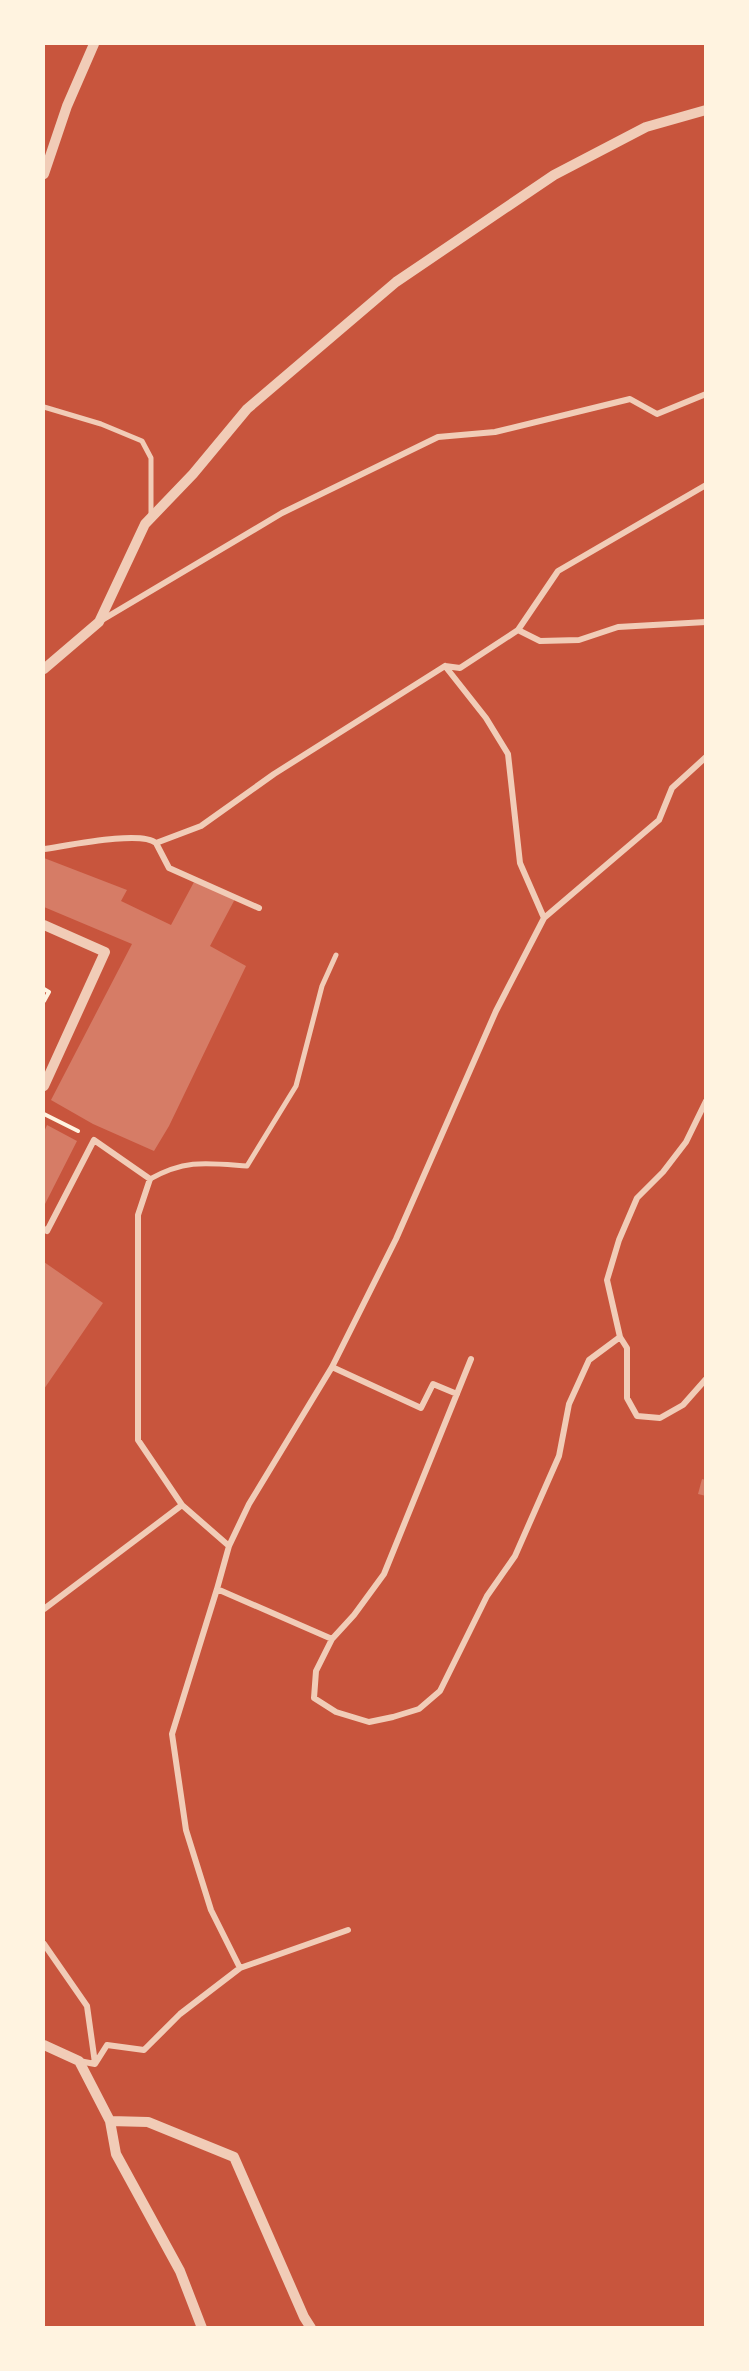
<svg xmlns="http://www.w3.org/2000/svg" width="749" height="2371" font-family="Commissioner,sans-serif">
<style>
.building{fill:#d67c66}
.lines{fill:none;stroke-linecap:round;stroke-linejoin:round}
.path{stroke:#fff3e0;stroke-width:4}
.pedestrian{stroke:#f1ccb7;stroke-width:5}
.minor{stroke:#f1ccb7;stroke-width:6}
.tertiary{stroke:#f1ccb7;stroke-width:10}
</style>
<rect width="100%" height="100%" fill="#c8553d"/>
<path class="building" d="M 44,858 L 127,890 L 121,901 L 171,925 L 194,882 L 235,899 L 210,946 L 246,966 L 169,1126 L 154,1151 L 93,1124 L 51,1100 L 132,944 L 44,907 Z
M 47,1125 L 77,1141 L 44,1206 L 44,1132 Z
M 44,1262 L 103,1303 L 44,1389 Z
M 702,1479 L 706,1480 L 706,1496 L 698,1494 Z"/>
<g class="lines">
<path class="path" d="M 44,989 L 49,992 L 44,1001
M 44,1114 L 78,1131"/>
<path class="pedestrian" d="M 44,407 L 101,424 L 142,441 L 151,458 L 151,517
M 150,1179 C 186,1159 207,1163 247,1166 L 296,1086 L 322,986 L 336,955"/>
<path class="minor" d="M 102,620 L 282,513 L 438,437 L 495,432 L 630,399 L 657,414 L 706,394
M 518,630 L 558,571 L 706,485
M 445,666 L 486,718 L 508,754 L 520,863 L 544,918
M 156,843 L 169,868 L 259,908
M 44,849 C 66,846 141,830 156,843 L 201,826 L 274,774 L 445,666 L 460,668 L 518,630 L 540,641 L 579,640 L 618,627 L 706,622
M 44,1229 L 47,1231 L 94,1140 L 150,1179 L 138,1215 L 138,1440 L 182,1505 L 229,1546
M 620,1337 L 627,1348 L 627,1398 L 637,1416 L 660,1418 L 683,1405 L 706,1379
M 471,1359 L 384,1574 L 354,1615 L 332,1639 L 316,1671 L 314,1698 L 336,1712 L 369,1722 L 393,1717 L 419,1709 L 440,1691 L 487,1596 L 515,1556 L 559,1456 L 569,1404 L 589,1360 L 620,1337 L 607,1280 L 619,1240 L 637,1198 L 663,1172 L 686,1142 L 706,1101
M 332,1367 L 421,1408 L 433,1384 L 457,1394
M 217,1589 L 332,1639
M 44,1609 L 182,1505
M 44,1944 L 87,2006 L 95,2063
M 240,1968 L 211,1910 L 186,1830 L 172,1734 L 217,1589 L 229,1546 L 249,1504 L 332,1367 L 396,1239 L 496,1011 L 544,918 L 659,820 L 672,788 L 706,757
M 79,2061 L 95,2064 L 107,2045 L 144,2050 L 180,2014 L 240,1968 L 348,1930"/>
<path class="tertiary" d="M 44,174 L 67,106 L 94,44
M 44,669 L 99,622 L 145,524 L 193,474 L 247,409 L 396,282 L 554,175 L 646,127 L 706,110
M 44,925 L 105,952 L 44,1086
M 44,2045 L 79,2061 L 110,2121 L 116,2154 L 180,2271 L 202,2328
M 110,2121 L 148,2122 L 234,2157 L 304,2317 L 311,2328"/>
</g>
<rect width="749" height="2371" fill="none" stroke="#fff3e0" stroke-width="90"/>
</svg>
